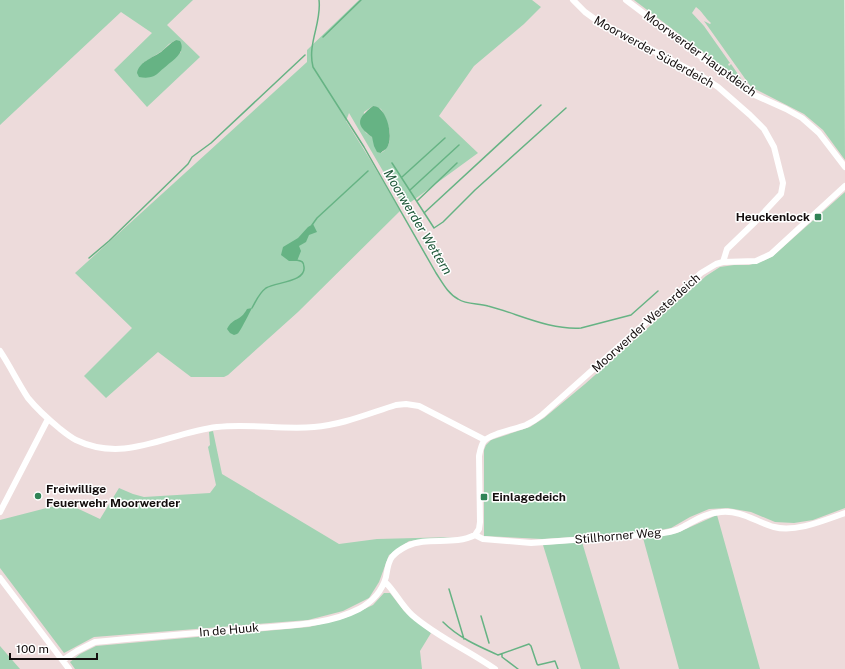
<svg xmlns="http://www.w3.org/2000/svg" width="845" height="669" font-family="'Public Sans',sans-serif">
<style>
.green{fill:#a2d3b3;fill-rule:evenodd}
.water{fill:#66b384}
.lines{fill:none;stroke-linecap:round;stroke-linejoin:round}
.stream{stroke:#66b384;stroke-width:1.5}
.minor{stroke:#fff;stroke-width:6}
.poi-dot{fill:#308356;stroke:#fff;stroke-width:1.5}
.labels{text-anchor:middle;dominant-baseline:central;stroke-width:3;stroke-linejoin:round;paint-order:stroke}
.street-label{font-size:12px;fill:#140e0e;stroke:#fff}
.poi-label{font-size:12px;font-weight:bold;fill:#140e0e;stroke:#fff;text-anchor:start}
.water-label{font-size:13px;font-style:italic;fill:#20593a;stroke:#fff}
</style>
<rect width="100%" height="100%" fill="#eddbdb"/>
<path class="green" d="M 0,0 L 193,0 L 167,25 L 200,57 L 147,107 L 114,70 L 152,33 L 121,12 L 0,125 ZM 176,40 L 181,52 L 164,67 L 143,63 L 162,51 L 169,44 Z
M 359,0 L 532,0 L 541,7 L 524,24 L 474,66 L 439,116 L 478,153 L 404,207 L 349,113 L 346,121 L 371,161 L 400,211 L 298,312 L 228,375 L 224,377 L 191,377 L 158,352 L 106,398 L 84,376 L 132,328 L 75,273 L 307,62 L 307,50 ZM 373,106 L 381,109 C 388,122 397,143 381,153 L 372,137 L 366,133 L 362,127 L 364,112 Z
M 634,0 L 844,0 L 845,160 L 823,130 L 804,114 L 751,87 L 704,21 L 710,24 L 711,23 C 705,18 702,11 696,7 L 692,13 L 704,26 L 730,63 L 728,64 L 729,66 L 731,64 L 742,80 L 741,81 Z
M 845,192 L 845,508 L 813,520 L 794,523 L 775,522 L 751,512 L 728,508 L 709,509 L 690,517 L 671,528 L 650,532 L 542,539 L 484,536 L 484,450 L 486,445 L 491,440 L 530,427 L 544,418 L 585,384 L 706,276 L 720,267 L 734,265 L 749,265 L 763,261 L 773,256 Z
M 213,431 L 222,474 L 339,544 L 377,539 L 455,537 L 409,541 L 389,555 L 379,582 L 369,598 L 343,611 L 308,620 L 94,637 L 64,653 L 0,568 L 0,520 L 66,503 L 100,519 L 119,488 L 133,494 L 144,497 L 210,493 L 216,485 L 208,447 L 210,445 L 209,432 Z
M 717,515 L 760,669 L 679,669 L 643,538 L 677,533 Z
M 582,542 L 620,669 L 581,669 L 543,545 Z
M 384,593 L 390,593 L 404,611 L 431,633 L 420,651 L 422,669 L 75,669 L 70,662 L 80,654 L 96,646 L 309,627 L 345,618 L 373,605 Z
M 0,646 L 20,669 L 0,669 Z"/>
<path class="water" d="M 176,40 L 180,41 C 187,53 171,61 164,68 C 161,70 158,74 154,76 C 149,78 145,78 139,77 L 137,73 C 139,62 152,58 161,52 C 166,48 170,43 176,40 Z
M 373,106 C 387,106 395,139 386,149 C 386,149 381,152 381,153 L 377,152 L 374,146 L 372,137 C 354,124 358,118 373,106 Z
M 313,224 L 317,232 L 309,235 L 306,242 L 299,246 L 301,251 L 297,261 L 289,261 L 281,255 L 283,247 L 298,238 L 308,227 Z
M 252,308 C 251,310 241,330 239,332 C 238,334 236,334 234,335 L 230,333 L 227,329 C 233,317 240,322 247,309 Z"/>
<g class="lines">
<path class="stream" d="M 319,0 C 322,22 307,44 313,67 L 364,147 L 436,273 C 442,282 448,294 458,299 C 467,305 478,303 488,306 C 519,314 549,330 581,328 L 631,315 L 658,291
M 323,37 L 361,0
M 392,163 L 434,228 L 443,222 L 475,190 L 566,108
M 402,177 L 445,138
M 410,190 L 459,145
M 417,201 L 457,163
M 424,213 L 541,105
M 312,225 L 317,218 L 368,171
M 89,258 L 109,241 L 188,164 L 192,157 L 211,143 L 305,55
M 252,308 C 256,301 259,293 266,288 C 276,282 306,282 304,267 C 304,261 301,261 296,260
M 449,589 L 464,639
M 481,616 L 489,643
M 443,622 C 459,638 478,646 498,655 L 529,644 L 531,646 L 537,664 L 538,665 L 555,661 L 558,669
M 502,654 L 502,657 L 518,669"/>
<path class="minor" d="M 573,0 L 585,12 L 596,20 L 703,77 L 718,87 L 750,115 L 764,129 L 774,147 L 783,183 L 781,194 L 755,222 L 727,249 L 723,262
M 626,0 L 748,92 L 786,109 L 802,118 L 819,133 L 845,167
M 0,351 C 10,366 18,383 28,398 C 37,409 48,419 59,428 C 64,432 70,437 76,440 C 126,464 167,433 217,427 C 249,423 282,430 314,427 C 342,425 370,413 396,405 L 406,404 L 419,406 L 485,440
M 0,512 L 48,419
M 475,535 L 479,529 L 480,522 L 479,456 C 480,451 481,445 484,441 C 490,434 516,429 526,425 C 532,422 537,419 542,415 L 701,273 L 716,264 L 723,262 L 756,261 L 771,254 L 845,186
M 475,535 L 483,539 L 531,543 L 658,534 C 665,533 672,532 679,529 C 693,522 705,513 721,512 C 741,510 756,522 774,527 C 795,533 825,520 845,513
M 0,578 L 69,669
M 385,582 C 395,591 401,605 412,615 C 437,637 468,650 495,669
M 63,660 L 77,651 L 95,642 C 147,637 198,633 249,629 C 286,625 326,626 359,609 C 372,602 382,591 386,577 C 387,571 388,562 392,557 C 396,552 401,549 407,546 C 427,536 454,546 475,535"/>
</g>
<g class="poi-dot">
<rect x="814" y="213" width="8" height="8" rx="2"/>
<circle cx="38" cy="496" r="4"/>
<rect x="480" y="493" width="8" height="8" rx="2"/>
</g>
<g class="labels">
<g class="street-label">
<text transform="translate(654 52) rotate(29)">Moorwerder Süderdeich</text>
<text transform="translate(700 54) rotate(36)">Moorwerder Hauptdeich</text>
<text transform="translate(646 323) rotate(-42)">Moorwerder Westerdeich</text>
<text transform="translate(618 536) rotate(-5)">Stillhorner Weg</text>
<text transform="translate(229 630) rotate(-5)">In de Huuk</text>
</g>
<g class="poi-label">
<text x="810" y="217" text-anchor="end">Heuckenlock</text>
<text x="46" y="489">Freiwillige<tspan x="46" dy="14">Feuerwehr Moorwerder</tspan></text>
<text x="492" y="497">Einlagedeich</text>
</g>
<g class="water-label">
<text transform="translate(418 222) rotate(59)">Moorwerder Wettern</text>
</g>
</g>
<path d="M10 653v6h87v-6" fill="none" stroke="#140e0e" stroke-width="2"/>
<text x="16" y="653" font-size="12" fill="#140e0e" stroke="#ffffff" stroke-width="3" paint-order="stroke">100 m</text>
</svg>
